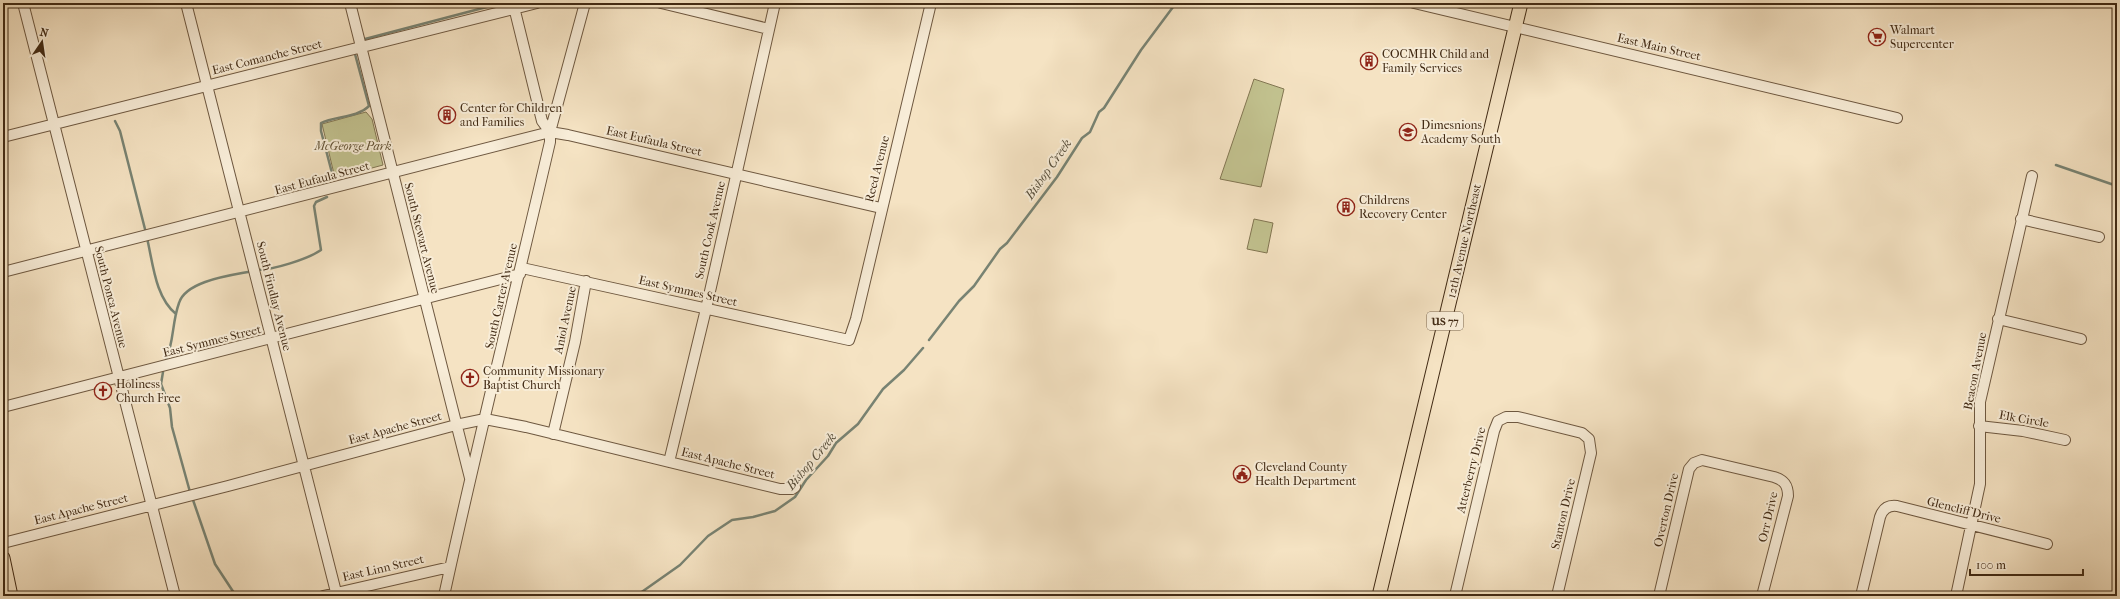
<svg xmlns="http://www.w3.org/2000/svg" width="2120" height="599" font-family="'IM FELL French Canon',serif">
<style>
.green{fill:#c2c28f;stroke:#827652}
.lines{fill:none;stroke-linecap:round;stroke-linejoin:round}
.stream{stroke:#788373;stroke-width:2.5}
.minor-casing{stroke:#6e5840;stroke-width:12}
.major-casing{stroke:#412a14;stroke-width:15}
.minor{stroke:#f8edd8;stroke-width:10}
.major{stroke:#f5e3c3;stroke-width:13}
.labels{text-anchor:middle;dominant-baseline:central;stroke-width:4;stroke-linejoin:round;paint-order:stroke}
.shield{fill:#f8edd8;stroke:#78644f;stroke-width:1}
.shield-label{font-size:11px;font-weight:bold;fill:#412a14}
.poi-label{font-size:12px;fill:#412a14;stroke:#f8edd8;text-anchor:start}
.street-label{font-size:12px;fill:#412a14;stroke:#f8edd8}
.park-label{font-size:12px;font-style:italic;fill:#615033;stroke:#f8edd8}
.water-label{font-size:13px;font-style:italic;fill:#584f3c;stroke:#f8edd8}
</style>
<rect width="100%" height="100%" fill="#f5e3c3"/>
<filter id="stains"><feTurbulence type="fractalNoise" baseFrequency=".005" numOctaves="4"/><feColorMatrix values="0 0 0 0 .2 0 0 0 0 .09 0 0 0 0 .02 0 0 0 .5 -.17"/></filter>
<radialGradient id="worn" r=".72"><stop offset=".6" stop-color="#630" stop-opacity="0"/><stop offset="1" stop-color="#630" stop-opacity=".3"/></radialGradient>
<path class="green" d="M 1254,79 L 1284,89 L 1261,187 L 1220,179 Z
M 366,112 L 372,119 L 383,165 L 335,178 L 322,124 Z
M 1254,219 L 1273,223 L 1267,253 L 1247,249 Z"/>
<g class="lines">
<path class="stream" d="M 365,39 L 502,3
M 115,121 L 120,131 L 146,233
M 2056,165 L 2117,186
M 332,173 L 321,131 L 321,123 C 335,116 357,118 369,106 L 355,54
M 324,184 L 331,176
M 147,238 C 153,263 155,297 176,314
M 257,270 C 273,270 308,259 321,250 L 314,206 L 316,202 L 327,197
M 929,340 L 959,301 L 974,286 L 1000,249 L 1007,243 L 1057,177 L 1082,138 L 1090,132 L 1099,112 L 1104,108 L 1141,50 L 1176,3
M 166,360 C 174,342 172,322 179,303 C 186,280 234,275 253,271
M 163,372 L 161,384 L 170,408 L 172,427 L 190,492
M 192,497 L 215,564 L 236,596
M 636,596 L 680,565 L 708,536 L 732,520 L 753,517 L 775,511 L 795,497 L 806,480 L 828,456 L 836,443 L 858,424 L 883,389 L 904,370 L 923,348"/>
<defs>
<path id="minor" d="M 23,3 L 175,596
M 186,3 L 337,596
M 350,3 L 470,478
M 513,3 L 542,121 L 550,132
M 661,3 L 769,29
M 1414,3 L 1897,118
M 3,137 L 537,3
M 2021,219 L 2099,237
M 522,268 L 849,340 L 856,319 L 931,3
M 3,272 L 550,132 L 568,135 L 881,208
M 1998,319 L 2081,339
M 3,407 L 520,274
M 1979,426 L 2023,431 L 2065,440
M 553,434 L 575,342 L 586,281
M 669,462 L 706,309 L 775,3
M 3,543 L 228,486 L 456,425 L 485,419 L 526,427 L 780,489 L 792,489 L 795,487
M 323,596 L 450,567
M 444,596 C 477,444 515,293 550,142 L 550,132 L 585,3
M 1455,596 L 1494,431 L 1498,421 L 1506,417 L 1518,417 L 1582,433 L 1589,439 L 1591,453 L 1557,596
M 1659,596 L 1689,469 L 1694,463 L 1702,460 L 1774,477 C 1784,480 1788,485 1788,496 L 1762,596
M 1861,596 L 1880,517 C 1883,508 1889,505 1897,506 L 2047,544
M 1956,596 L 1980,484 L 1980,402 L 2032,176"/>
<path id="major" d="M 3,558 L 11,596
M 1379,596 L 1521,3"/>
</defs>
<use href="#minor" class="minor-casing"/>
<use href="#major" class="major-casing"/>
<use href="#minor" class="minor"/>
<use href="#major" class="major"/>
</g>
<defs>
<symbol id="supermarket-ring" viewBox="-11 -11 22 22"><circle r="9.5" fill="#f8edd8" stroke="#8f2418" stroke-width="1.5"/><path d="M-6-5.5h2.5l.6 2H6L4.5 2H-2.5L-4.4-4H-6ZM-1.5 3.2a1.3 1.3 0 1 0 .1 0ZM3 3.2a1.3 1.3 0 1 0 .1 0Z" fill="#8f2418"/></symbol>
<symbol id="building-ring" viewBox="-11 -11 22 22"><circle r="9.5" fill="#f8edd8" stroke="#8f2418" stroke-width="1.5"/><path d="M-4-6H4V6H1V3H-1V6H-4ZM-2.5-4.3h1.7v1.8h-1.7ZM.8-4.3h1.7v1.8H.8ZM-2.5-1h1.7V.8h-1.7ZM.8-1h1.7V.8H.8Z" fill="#8f2418"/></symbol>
<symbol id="school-ring" viewBox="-11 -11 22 22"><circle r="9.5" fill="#f8edd8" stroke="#8f2418" stroke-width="1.5"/><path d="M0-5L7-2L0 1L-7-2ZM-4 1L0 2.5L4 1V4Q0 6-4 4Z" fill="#8f2418"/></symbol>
<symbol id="church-ring" viewBox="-11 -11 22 22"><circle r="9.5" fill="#f8edd8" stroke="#8f2418" stroke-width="1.5"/><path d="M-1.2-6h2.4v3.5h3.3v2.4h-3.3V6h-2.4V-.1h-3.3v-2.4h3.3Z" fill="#8f2418"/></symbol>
<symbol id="civic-ring" viewBox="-11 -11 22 22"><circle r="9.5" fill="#f8edd8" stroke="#8f2418" stroke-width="1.5"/><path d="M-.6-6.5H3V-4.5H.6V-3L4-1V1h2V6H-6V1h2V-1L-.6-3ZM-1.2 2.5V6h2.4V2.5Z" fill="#8f2418"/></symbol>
</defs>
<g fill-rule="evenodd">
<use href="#supermarket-ring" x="1867" y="27" width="20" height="20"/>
<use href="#building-ring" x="1359" y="51" width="20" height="20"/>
<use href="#building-ring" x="437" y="105" width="20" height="20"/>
<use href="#school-ring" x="1398" y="122" width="20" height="20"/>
<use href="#building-ring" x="1336" y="197" width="20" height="20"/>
<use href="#church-ring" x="460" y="368" width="20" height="20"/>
<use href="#church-ring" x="93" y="381" width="20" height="20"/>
<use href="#civic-ring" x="1232" y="464" width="20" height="20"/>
</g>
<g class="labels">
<rect class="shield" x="1427" y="312" width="36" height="18" rx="3"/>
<g class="shield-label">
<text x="1445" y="321">US 77</text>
</g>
<g class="poi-label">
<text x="1890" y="30">Walmart<tspan x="1890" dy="14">Supercenter</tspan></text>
<text x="1382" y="54">COCMHR Child and<tspan x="1382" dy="14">Family Services</tspan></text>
<text x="460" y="108">Center for Children<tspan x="460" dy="14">and Families</tspan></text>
<text x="1421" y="125">Dimesnions<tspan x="1421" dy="14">Academy South</tspan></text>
<text x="1359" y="200">Childrens<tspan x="1359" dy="14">Recovery Center</tspan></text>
<text x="483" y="371">Community Missionary<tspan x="483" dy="14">Baptist Church</tspan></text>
<text x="116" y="384">Holiness<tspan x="116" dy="14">Church Free</tspan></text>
<text x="1255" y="467">Cleveland County<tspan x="1255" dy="14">Health Department</tspan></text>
</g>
<g class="street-label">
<text transform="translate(1659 47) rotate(13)">East Main Street</text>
<text transform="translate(267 57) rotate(-14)">East Comanche Street</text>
<text transform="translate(654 141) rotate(13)">East Eufaula Street</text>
<text transform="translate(877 169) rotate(-76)">Reed Avenue</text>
<text transform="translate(322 178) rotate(-15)">East Eufaula Street</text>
<text transform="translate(710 230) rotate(-77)">South Cook Avenue</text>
<text transform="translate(422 238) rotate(76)">South Stewart Avenue</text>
<text transform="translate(1464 241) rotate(-77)">12th Avenue Northeast</text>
<text transform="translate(688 291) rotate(13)">East Symmes Street</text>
<text transform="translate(274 296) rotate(76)">South Findlay Avenue</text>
<text transform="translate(501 296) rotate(-77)">South Carter Avenue</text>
<text transform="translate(111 297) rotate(76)">South Ponca Avenue</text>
<text transform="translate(565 320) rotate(-78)">Aniol Avenue</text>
<text transform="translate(212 341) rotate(-14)">East Symmes Street</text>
<text transform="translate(1975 371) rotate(-79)">Beacon Avenue</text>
<text transform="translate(2024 419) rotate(10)">Elk Circle</text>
<text transform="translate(395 428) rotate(-15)">East Apache Street</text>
<text transform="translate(728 463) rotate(14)">East Apache Street</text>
<text transform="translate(1471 470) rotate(-76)">Atterberry Drive</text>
<text transform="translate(81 509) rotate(-14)">East Apache Street</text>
<text transform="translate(1666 510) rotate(-77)">Overton Drive</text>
<text transform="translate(1964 510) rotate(14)">Glencliff Drive</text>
<text transform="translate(1563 514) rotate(-77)">Stanton Drive</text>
<text transform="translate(1768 517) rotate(-77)">Orr Drive</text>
<text transform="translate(383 568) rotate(-13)">East Linn Street</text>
</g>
<g class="park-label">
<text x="353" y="146">McGeorge Park</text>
</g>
<g class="water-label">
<text transform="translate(1048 169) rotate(-55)">Bishop Creek</text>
<text transform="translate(811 461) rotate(-50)">Bishop Creek</text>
</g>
</g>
<rect width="2120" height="599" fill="none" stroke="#f5e3c3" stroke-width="16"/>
<rect x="4" y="4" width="2112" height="591" fill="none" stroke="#412a14" stroke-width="2"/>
<rect x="8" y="8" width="2104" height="583" fill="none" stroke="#412a14"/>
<g transform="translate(42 42) rotate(13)" stroke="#f8edd8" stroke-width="3" paint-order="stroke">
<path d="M0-3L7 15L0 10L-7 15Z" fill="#412a14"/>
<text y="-6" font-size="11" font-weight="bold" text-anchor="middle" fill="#412a14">N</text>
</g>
<path d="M1970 569v6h113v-6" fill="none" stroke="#412a14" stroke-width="2"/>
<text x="1976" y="569" font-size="12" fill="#412a14" stroke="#f8edd8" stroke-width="3" paint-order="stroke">100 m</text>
<rect width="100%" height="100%" filter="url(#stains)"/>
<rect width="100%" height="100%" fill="url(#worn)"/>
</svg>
